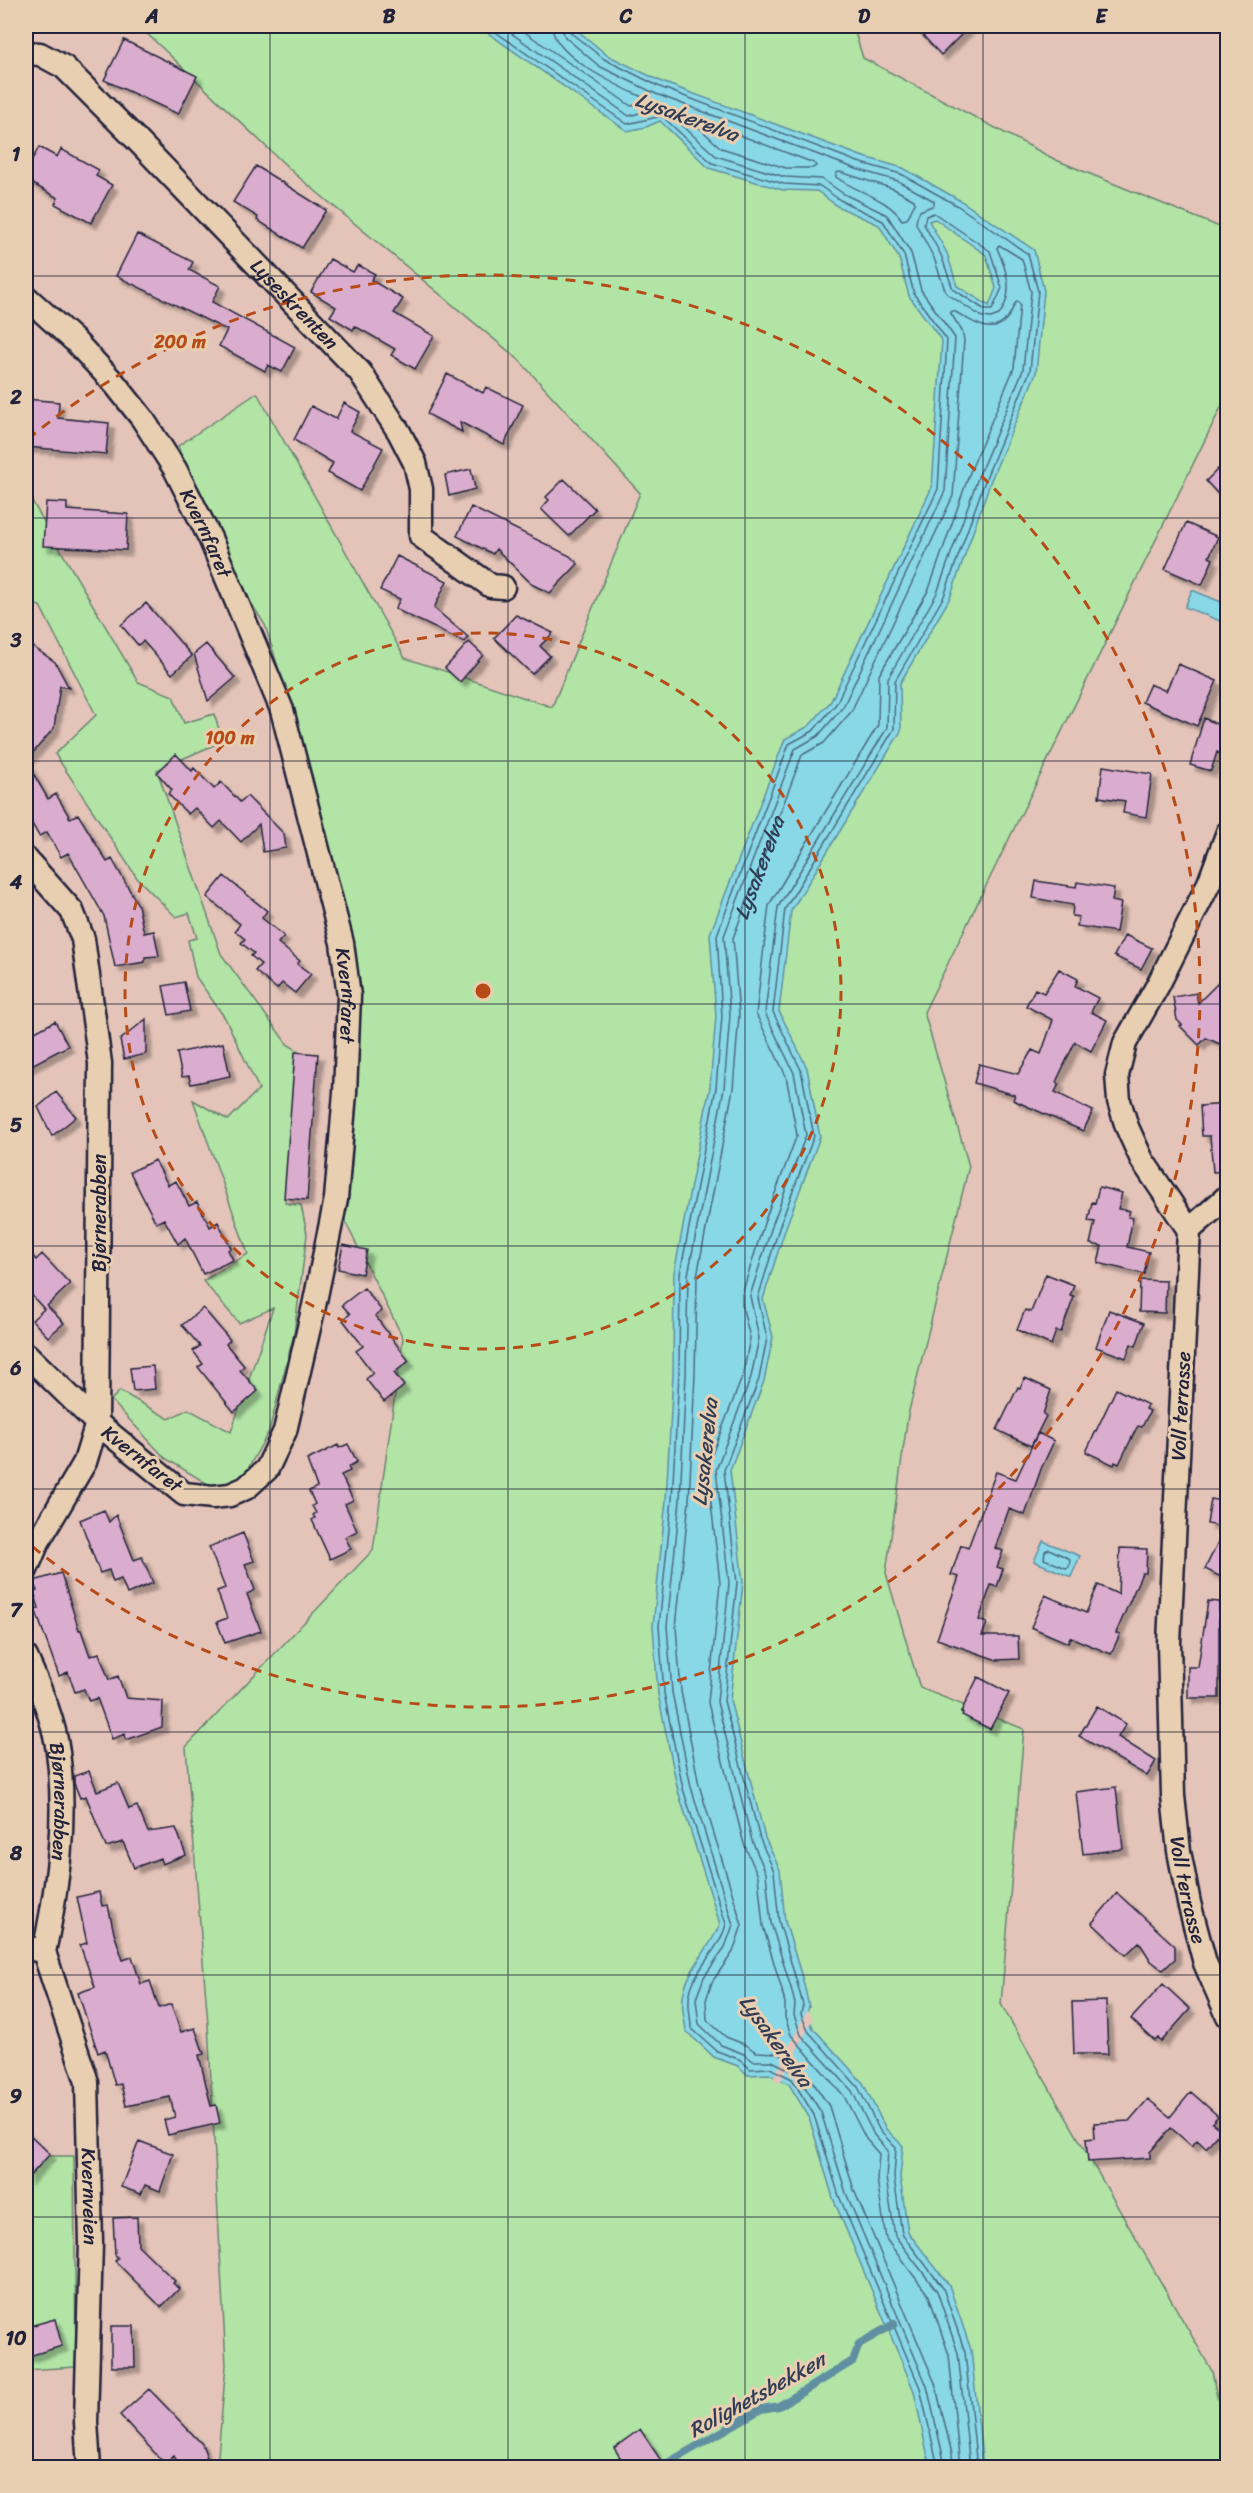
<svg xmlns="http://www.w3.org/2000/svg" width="1253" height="2493" font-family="Sriracha,sans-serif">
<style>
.green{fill:#b1e4a5;stroke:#6a8370;stroke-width:1.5}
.water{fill:#89d8e7;stroke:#608fa2;stroke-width:1.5;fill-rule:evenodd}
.pier{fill:#e4c4b9}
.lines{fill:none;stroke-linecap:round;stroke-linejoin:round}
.shore{stroke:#4b6b80;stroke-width:1.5}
.stream{stroke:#608fa2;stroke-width:8}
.building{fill:#daaccd;stroke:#22223b;stroke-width:1.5;filter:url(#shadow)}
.street-casing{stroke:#22223b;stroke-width:27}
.street{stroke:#e9cfb1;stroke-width:22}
.grid{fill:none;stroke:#22223b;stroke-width:1.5;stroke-opacity:0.55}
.ring{fill:none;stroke:#b64b18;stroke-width:3;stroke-dasharray:10 8}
.labels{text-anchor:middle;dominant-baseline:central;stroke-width:6;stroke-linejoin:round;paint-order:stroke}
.street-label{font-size:20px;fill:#22223b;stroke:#e9cfb1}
.water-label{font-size:21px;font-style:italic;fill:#313d55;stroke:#e9cfb1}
.centre{fill:#b64b18;stroke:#e9cfb1;stroke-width:3}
.ring-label{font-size:18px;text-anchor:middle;font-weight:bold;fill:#b64b18;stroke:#e9cfb1;stroke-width:6;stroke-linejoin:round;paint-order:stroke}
.neatline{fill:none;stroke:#22223b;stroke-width:2}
.grid-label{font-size:20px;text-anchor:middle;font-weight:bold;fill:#22223b}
</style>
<defs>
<filter id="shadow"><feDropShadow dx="5.5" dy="5.5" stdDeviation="1.5" flood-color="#0004"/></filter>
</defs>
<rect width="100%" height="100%" fill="#e4c4b9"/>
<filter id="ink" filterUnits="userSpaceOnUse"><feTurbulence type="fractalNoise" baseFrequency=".0167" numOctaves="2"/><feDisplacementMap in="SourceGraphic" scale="12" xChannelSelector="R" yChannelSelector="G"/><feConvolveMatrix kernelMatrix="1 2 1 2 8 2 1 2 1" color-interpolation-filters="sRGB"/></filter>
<g filter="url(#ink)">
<path class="green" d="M 139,26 L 853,26 L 863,58 L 1056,160 L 1227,230 L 1227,395 L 924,1012 L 969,1166 L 908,1415 L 886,1573 L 920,1688 L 1024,1729 L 1001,2004 L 1212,2371 L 1227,2448 L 1227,2467 L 217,2467 L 226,2365 L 208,2024 L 186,1747 L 373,1550 L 403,1338 L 337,1205 L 350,936 L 313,779 L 265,625 L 210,538 L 178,446 L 257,393 L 405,658 L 552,707 L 640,493 L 519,360 L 295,174 Z
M 26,491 L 138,682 L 173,696 L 184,723 L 214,714 L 223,741 L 157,770 L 221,954 L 287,1044 L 302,1053 L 285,1203 L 301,1205 L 307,1234 L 294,1334 L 269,1431 L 245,1474 L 219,1491 L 165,1458 L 111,1400 L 120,1391 L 169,1419 L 188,1409 L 231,1432 L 273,1308 L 239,1323 L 203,1281 L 248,1254 L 193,1100 L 228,1120 L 259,1089 L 225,1018 L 196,977 L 188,940 L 197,938 L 189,913 L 176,917 L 137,878 L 55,754 L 96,715 L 40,606 L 26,603 Z
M 26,2156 L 74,2156 L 76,2367 L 26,2370 Z"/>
<path class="water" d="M 478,26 L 572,26 L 607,55 L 662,82 L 861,156 L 903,168 L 961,201 L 1034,250 L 1044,291 L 1036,373 L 991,480 L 950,598 L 900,683 L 901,731 L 791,911 L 779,1011 L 807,1068 L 820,1137 L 786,1227 L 763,1299 L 773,1337 L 764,1381 L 730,1470 L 743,1583 L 730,1700 L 765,1838 L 780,1870 L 785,1921 L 804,1984 L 809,2007 L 807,2012 L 813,2028 L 863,2083 L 886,2129 L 903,2146 L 900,2177 L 908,2232 L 949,2285 L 971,2350 L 983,2467 L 930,2467 L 914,2391 L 833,2198 L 809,2117 L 789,2084 L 769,2074 L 748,2075 L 738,2066 L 714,2057 L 686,2031 C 685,2021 681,2008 683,1997 C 686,1970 710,1949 720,1924 L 678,1791 L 658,1694 L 653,1626 L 666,1500 L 673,1374 L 674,1273 L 710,1087 L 716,1016 L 710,934 L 785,739 L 809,726 L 831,701 L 932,487 L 942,341 L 909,296 L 899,258 L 879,225 L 837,206 L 817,191 L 783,190 L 709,168 L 660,121 L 646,127 L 627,131 ZM 935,219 L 986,255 L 996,288 L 989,306 L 957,286 L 947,253 L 929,221 Z
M 1192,590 L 1226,604 L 1220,621 L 1185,607 Z
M 1043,1541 L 1080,1556 L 1071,1577 L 1034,1561 Z"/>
<path class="pier" d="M 807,2010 L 813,2019 L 780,2083 L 773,2079 Z"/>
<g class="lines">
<g class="shore">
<path d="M 487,26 L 627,124 L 662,116 L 712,163 L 784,184 L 820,186 L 840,200 L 883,221 L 904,255 L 914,294 L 947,340 L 938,489 L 836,704 L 813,731 L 789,744 L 717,935 L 722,1016 L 716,1088 L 680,1274 L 679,1374 L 672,1500 L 659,1626 L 664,1693 L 683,1789 L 726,1924 C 720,1951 691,1970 689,1999 C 688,2008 691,2018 691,2028 L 717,2051 L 741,2060 L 750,2069 L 770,2068 L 792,2079 L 814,2115 L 839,2196 L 920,2388 L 936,2458 L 936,2468"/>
<path d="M 501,26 L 629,116 L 657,108 L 664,109 L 716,156 L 785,177 L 822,179 L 844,194 L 887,215 L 911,253 L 921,290 L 955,338 L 945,491 L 843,707 L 818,736 L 795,749 L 724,936 L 730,1015 L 724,1088 L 688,1275 L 686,1374 L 680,1500 L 667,1626 L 672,1692 L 691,1787 L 733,1925 L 725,1947 L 704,1977 L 696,1999 L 699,2024 L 721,2045 L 744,2054 L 753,2061 L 772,2061 L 796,2073 L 821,2112 L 846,2193 L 927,2386 L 943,2456 L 944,2468"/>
<path d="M 516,26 L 631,106 L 645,103 L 644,98 C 619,86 553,57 552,26"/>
<path d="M 561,26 L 565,37 L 599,66 L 656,94 L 856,169 L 898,181 L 934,201 L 934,205 L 920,211 L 917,217 L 916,224 L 934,258 L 946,293 L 982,317 L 991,318 L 999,315 C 1015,293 1007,271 997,248 L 999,245 L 1022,259 L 1031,292 L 1023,370 L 979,475 L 937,593 L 888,678 L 887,728 L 778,907 L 765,1013 L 794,1073 L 806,1135 L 773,1223 L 750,1296 L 759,1338 L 751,1377 L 716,1470 L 729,1583 L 717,1702 L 752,1841 L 766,1873 L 771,1923 L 791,1988 L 795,2004 L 794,2015 L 801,2035 L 852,2091 L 874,2135 L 888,2151 L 886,2178 L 895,2236 L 937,2291 L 958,2353 L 970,2468"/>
<path d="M 569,26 L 571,33 L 604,59 L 660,87 L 858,162 L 901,174 L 958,206 L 1028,254 L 1038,291 L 1030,371 L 986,478 L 944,596 L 895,681 L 894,729 L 785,909 L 773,1012 L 801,1070 L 814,1136 L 780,1225 L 758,1298 L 767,1338 L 759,1379 L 724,1470 L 737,1583 L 724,1701 L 760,1839 L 774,1871 L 779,1922 L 798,1986 L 803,2005 L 801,2014 L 808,2031 L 858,2087 L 880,2131 L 896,2148 L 894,2177 L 902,2234 L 943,2288 L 965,2352 L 977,2468"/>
<path d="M 699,120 L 814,163 L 816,166 L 813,168 L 786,168 L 721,148 L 695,124 L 695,121 Z"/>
<path d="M 840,172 L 894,189 L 914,200 L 915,203 L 907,219 L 902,220 C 887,197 857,193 836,177 L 836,173 Z"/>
<path d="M 934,213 L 990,251 L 1002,288 L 992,310 L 985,310 L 953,289 L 941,255 L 924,224 L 926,216 Z"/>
<path d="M 1049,1549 L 1070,1559 L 1069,1567 L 1066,1568 L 1044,1559 L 1045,1551 Z"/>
<path id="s1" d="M 953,2468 L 952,2454 L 935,2383 L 854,2190 L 829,2106 L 802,2066 L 777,2053 L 756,2052 L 746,2045 L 726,2037 L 707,2020 L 706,2000 L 712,1982 L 733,1952 L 742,1925 L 699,1785 L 681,1691 L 676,1627 L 689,1501 L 695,1375 L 697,1276 L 733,1089 L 739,1015 L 733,938 L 802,755 L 824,743 L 851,712 L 953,496 L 964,340 L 962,331 L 950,312 L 954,311 C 970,320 993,339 1008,317 C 1012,312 1013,305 1017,301 L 1020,304 L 1014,368 L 970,472 L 929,589 L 879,675 L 878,725 L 769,905 L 756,1014 L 786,1076 L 797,1135 L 765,1220 L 742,1294 L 742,1305 L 750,1338 L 743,1375 L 707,1467 L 720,1583 L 708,1703 L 744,1844 L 758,1876 L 763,1926 L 782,1990 L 785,2004 L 785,2017 L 791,2035 L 844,2096 L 866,2139 L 879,2154 L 877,2179 L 886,2239 L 929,2296 L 949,2355 L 960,2468"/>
</g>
<path class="stream" d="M 665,2468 L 666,2464 L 761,2409 L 779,2406 L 853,2361 L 859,2344 L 894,2324"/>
</g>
<path class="building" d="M 914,26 L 970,26 L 941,55 Z
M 124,40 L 197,76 L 178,114 L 104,80 Z
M 39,147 L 57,157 L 61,149 L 99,170 L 96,176 L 112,185 L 91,223 L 55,204 L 58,198 L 26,180 L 26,172 Z
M 256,166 L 326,210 L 302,248 L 257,220 L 258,217 L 233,202 Z
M 137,234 L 193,262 L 189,270 L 220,286 L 212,302 L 295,347 L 282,372 L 268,365 L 265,371 L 219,346 L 227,330 L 116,276 Z
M 330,259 L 353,272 L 358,265 L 375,274 L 371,280 L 403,299 L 394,313 L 434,336 L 415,369 L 391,355 L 395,349 L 355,326 L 353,330 L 330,316 L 336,307 L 311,292 Z
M 447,374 L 483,393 L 486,387 L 523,405 L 504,445 L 460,422 L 462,432 L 427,414 Z
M 26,399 L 59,402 L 58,418 L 109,423 L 106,454 L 26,447 Z
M 344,403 L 360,412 L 350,431 L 383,448 L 360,491 L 328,473 L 333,463 L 294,440 L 311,406 L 336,419 Z
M 1227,460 L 1227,504 L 1206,481 Z
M 471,469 L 475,489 L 449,496 L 445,475 Z
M 564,479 L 595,509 L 569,536 L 541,509 L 549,500 L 546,497 Z
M 46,502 L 67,503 L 67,510 L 128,514 L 126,550 L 43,546 Z
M 471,507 L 570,556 L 578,564 L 550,593 L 533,585 L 496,549 L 493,554 L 457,536 Z
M 1186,523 L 1218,537 L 1209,557 L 1213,559 L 1202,585 L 1165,569 Z
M 397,556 L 447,581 L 434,608 L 468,637 L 464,642 L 395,609 L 400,599 L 380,590 Z
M 146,603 L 192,656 L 172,674 L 143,641 L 138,645 L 121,625 Z
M 516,615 L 553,633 L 540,646 L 550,656 L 532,674 L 494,638 Z
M 26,642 L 55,662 L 69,688 L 60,686 L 54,728 L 26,761 Z
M 469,642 L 483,655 L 460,682 L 445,668 Z
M 206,644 L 235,678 L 208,701 L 194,654 Z
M 1178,664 L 1217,681 L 1197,726 L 1142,702 L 1150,684 L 1166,691 Z
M 1204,718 L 1227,729 L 1227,757 L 1217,752 L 1211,771 L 1190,765 Z
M 176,754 L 192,771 L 194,768 L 214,789 L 221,782 L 240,802 L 247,796 L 284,834 L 286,848 L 263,852 L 259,824 L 241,842 L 221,821 L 214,828 L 195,808 L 188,814 L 168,794 L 172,790 L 157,773 Z
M 26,761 L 48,799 L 56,794 L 70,818 L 78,814 L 107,862 L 112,859 L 138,905 L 144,933 L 154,931 L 159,956 L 145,957 L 145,962 L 115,967 L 104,916 L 68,853 L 61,857 L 47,832 L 39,836 L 26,813 Z
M 1103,766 L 1152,774 L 1146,817 L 1123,813 L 1125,801 L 1099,797 Z
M 224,876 L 267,911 L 262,918 L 284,936 L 278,943 L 300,961 L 297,964 L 311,974 L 295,993 L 282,983 L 277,989 L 255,971 L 261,964 L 251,956 L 254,953 L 241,943 L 245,939 L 235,931 L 240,924 L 207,897 Z
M 1036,881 L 1076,887 L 1077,882 L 1114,888 L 1112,901 L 1121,903 L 1116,932 L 1077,926 L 1079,917 L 1072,916 L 1073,905 L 1033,898 Z
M 1125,935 L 1152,948 L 1141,969 L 1114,956 Z
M 1059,969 L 1078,979 L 1075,986 L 1098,998 L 1091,1012 L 1107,1020 L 1091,1051 L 1075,1042 L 1056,1082 L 1059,1084 L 1055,1092 L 1093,1111 L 1083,1131 L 1013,1100 L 1015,1095 L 974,1083 L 979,1064 L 1018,1074 L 1032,1050 L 1041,1054 L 1053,1020 L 1026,1006 L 1035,989 L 1044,993 Z
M 1227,974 L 1227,1047 L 1206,1038 L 1199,1045 L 1180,1026 L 1182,1025 L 1177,1020 L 1173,997 L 1196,993 L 1198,1003 Z
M 184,982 L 190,1011 L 169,1015 L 163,986 Z
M 146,1019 L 146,1054 L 124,1059 L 120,1040 Z
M 55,1021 L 68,1046 L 26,1068 L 26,1037 Z
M 223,1043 L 230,1076 L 191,1084 L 189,1076 L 182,1077 L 177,1053 Z
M 295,1052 L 318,1054 L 307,1200 L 284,1198 Z
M 56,1092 L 76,1117 L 52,1136 L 38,1107 Z
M 1227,1104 L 1227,1171 L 1213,1172 L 1210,1136 L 1202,1136 L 1200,1106 Z
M 155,1160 L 168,1185 L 176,1181 L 189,1206 L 197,1202 L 210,1227 L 218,1222 L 231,1248 L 228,1250 L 233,1260 L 203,1274 L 185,1238 L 178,1244 L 164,1219 L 156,1223 L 130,1172 Z
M 1099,1187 L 1122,1193 L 1118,1209 L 1130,1211 L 1128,1217 L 1133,1218 L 1127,1247 L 1149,1252 L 1144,1274 L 1098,1263 L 1102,1246 L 1090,1244 L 1095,1222 L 1088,1221 L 1092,1202 L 1095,1203 Z
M 343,1245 L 367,1250 L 362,1274 L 338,1269 Z
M 26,1249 L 36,1260 L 42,1254 L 70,1284 L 47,1306 L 64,1323 L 48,1337 L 32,1320 L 44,1309 L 26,1289 Z
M 1046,1274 L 1074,1285 L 1070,1296 L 1074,1297 L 1061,1332 L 1056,1331 L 1051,1345 L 1017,1330 L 1025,1310 L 1031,1312 Z
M 1140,1280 L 1166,1281 L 1165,1313 L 1139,1312 Z
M 364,1288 L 382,1311 L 375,1316 L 409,1361 L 394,1373 L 404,1386 L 384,1402 L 366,1379 L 373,1373 L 356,1351 L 363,1346 L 343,1320 L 350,1314 L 342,1305 Z
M 203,1308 L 230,1340 L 226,1344 L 244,1366 L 240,1370 L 258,1391 L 234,1412 L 198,1367 L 203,1364 L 193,1351 L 200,1346 L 182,1325 Z
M 1109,1310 L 1144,1323 L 1136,1346 L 1131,1344 L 1126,1358 L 1096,1347 Z
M 153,1366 L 155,1389 L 133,1391 L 130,1368 Z
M 1025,1378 L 1051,1390 L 1043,1414 L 1046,1416 L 1031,1446 L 997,1430 L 1018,1387 L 1020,1388 Z
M 1116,1389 L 1148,1405 L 1146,1409 L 1150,1411 L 1142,1427 L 1138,1426 L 1136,1429 L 1119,1464 L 1115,1462 L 1114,1465 L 1086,1452 Z
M 1038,1433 L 1054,1441 L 1041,1469 L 1025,1515 L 1009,1509 L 995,1548 L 1003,1551 L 997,1567 L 1003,1569 L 997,1587 L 991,1585 L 979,1620 L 987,1623 L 982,1636 L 1018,1636 L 1019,1659 L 997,1660 L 937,1639 L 959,1577 L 951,1575 L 961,1545 L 968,1548 L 996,1472 L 1016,1479 Z
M 348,1444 L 357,1462 L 348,1467 L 350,1471 L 341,1475 L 353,1500 L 345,1504 L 357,1531 L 345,1537 L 351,1549 L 330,1559 L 312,1520 L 315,1518 L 313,1515 L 316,1513 L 312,1506 L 315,1504 L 309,1491 L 317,1487 L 307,1460 L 338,1445 L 339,1448 Z
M 1211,1499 L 1227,1502 L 1227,1580 L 1205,1569 L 1225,1527 L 1207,1524 Z
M 104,1510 L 109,1522 L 116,1515 L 134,1560 L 142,1557 L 153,1583 L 127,1594 L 121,1579 L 113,1582 L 109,1570 L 100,1573 L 80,1520 Z
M 243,1533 L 254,1561 L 245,1564 L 255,1590 L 247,1594 L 261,1631 L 225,1643 L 217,1622 L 227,1618 L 217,1591 L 225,1588 L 209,1547 Z
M 1120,1548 L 1147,1549 L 1146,1573 L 1142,1573 L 1116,1633 L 1120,1634 L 1111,1654 L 1070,1637 L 1068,1643 L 1031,1627 L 1045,1595 L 1086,1613 L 1098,1585 L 1118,1594 Z
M 61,1573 L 79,1630 L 81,1630 L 90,1656 L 99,1653 L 109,1680 L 118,1676 L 126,1698 L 163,1701 L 162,1727 L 126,1740 L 125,1734 L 112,1739 L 97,1698 L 89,1701 L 84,1689 L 75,1692 L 68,1672 L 59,1676 L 35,1609 L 39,1608 L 34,1592 L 37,1591 L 34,1581 Z
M 1208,1601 L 1219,1602 L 1219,1698 L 1188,1698 L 1188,1667 L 1198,1667 Z
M 978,1677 L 1009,1693 L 990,1729 L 962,1715 L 963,1713 L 961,1712 Z
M 1097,1706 L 1126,1724 L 1118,1737 L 1156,1761 L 1147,1776 L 1079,1736 Z
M 89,1771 L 97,1791 L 118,1783 L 129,1809 L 137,1806 L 148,1832 L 176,1828 L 186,1855 L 162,1864 L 160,1858 L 134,1868 L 123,1842 L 106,1847 L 86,1796 L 80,1798 L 74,1783 L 74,1776 Z
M 1116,1787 L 1123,1849 L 1083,1854 L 1076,1792 Z
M 99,1892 L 102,1906 L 108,1905 L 114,1933 L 123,1960 L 132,1957 L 141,1984 L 150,1981 L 159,2008 L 171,2004 L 181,2032 L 195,2028 L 204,2054 L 199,2055 L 211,2106 L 216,2105 L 220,2123 L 168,2135 L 164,2120 L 175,2117 L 170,2097 L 126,2106 L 121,2084 L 115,2085 L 105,2050 L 98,2053 L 78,1993 L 95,1987 L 80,1945 L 87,1943 L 77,1897 Z
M 1117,1893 L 1175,1946 L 1175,1959 L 1163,1970 L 1151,1961 L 1139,1942 L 1126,1955 L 1092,1923 Z
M 1163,1984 L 1190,2009 L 1161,2042 L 1158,2038 L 1155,2041 L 1131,2019 Z
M 1106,2001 L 1108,2054 L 1074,2054 L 1072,2002 Z
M 1191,2092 L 1218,2116 L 1212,2123 L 1221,2130 L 1206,2148 L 1197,2140 L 1192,2146 L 1171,2128 L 1150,2152 L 1150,2158 L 1088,2162 L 1086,2139 L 1095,2138 L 1094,2123 L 1129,2121 L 1148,2099 L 1170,2117 Z
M 26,2131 L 50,2154 L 26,2180 Z
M 139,2141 L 173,2154 L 160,2191 L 145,2185 L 141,2194 L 121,2187 Z
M 137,2217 L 138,2245 L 175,2281 L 173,2283 L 179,2289 L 161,2307 L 115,2261 L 118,2258 L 115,2255 L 113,2218 Z
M 55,2319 L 62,2346 L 26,2357 L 26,2327 Z
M 111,2326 L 134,2326 L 135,2367 L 111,2367 Z
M 149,2389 L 202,2444 L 211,2468 L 180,2468 L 174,2456 L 165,2464 L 120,2415 Z
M 640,2429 L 666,2468 L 627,2468 L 614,2448 Z"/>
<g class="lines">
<defs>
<g id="street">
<path id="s2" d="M 26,53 L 40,54 L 64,67 L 136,139 L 360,372 L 399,432 L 415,463 L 421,489 L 421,536 L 491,586 L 503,587"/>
<path id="s3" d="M 26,297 L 75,341 L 115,384 L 142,418 L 175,469 L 210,538 L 282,710 L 342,943 L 349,996 L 345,1093 L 336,1199 L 314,1306 L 285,1431 L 267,1469 L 246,1488 L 230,1495 L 213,1497 L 184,1494 L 97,1423 L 26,1354"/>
<path id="s4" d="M 1228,832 L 1209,883 L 1158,985 L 1125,1043 L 1117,1075 L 1119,1101 L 1127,1127 L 1142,1160 L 1189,1230 L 1169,1643 L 1173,1796 L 1179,1851 L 1189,1903 L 1205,1963 L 1228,2016"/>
<path d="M 26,859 L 72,911 L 83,939 L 100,1063 L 97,1423 L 85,1462 L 38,1542 L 26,1570"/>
<path d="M 1189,1230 L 1228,1196"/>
<path id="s5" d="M 26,1657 C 39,1687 54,1719 58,1752 C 67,1819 58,1886 44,1952"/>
<path id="s6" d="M 26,1947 L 44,1952 L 87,2082 L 91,2243 L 86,2422 L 89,2468"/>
</g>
</defs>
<use href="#street" class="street-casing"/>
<use href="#street" class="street"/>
</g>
</g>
<path class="grid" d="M 270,26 L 270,2468M 508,26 L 508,2468M 745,26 L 745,2468M 983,26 L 983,2468M 26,276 L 1228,276M 26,518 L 1228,518M 26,761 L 1228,761M 26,1004 L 1228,1004M 26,1246 L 1228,1246M 26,1489 L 1228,1489M 26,1732 L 1228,1732M 26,1975 L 1228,1975M 26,2217 L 1228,2217"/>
<g class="ring">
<circle cx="483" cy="991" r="358"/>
<path d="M28 439A716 716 0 1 1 28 1543"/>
</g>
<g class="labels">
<g class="street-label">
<text stroke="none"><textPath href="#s2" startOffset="372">Lyseskrenten</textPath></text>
<text stroke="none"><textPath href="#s3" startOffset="300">Kvernfaret</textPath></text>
<text stroke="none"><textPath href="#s3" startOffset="786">Kvernfaret</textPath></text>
<text transform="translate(99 1213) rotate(-90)">Bjørnerabben</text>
<text transform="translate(1181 1406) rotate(-87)">Voll terrasse</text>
<text transform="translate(142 1459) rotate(38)">Kvernfaret</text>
<text stroke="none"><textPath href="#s5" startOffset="150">Bjørnerabben</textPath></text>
<text stroke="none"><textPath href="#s4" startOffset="1104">Voll terrasse</textPath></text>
<text stroke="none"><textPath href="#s6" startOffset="270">Kvernveien</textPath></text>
</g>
<g class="water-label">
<text transform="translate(687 117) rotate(20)">Lysakerelva</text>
<text stroke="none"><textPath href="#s1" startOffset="1720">Lysakerelva</textPath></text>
<text transform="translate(705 1452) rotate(-84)">Lysakerelva</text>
<text transform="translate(776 2041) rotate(54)">Lysakerelva</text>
<text transform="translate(757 2395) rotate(-29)">Rolighetsbekken</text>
</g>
</g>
<circle cx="483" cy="991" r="9" class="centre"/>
<g class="ring-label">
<text x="180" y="348">200 m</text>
<text x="230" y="744">100 m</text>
</g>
<rect width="1253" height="2493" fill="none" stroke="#e9cfb1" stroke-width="66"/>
<rect x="33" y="33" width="1187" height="2427" class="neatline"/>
<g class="grid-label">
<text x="152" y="23">A</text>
<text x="389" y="23">B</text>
<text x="626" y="23">C</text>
<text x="864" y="23">D</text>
<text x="1101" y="23">E</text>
<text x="16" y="161">1</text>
<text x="16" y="404">2</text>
<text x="16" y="647">3</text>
<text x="16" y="889">4</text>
<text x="16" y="1132">5</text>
<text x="16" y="1375">6</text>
<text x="16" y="1617">7</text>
<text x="16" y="1860">8</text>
<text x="16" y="2103">9</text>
<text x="16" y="2345">10</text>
</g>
</svg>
